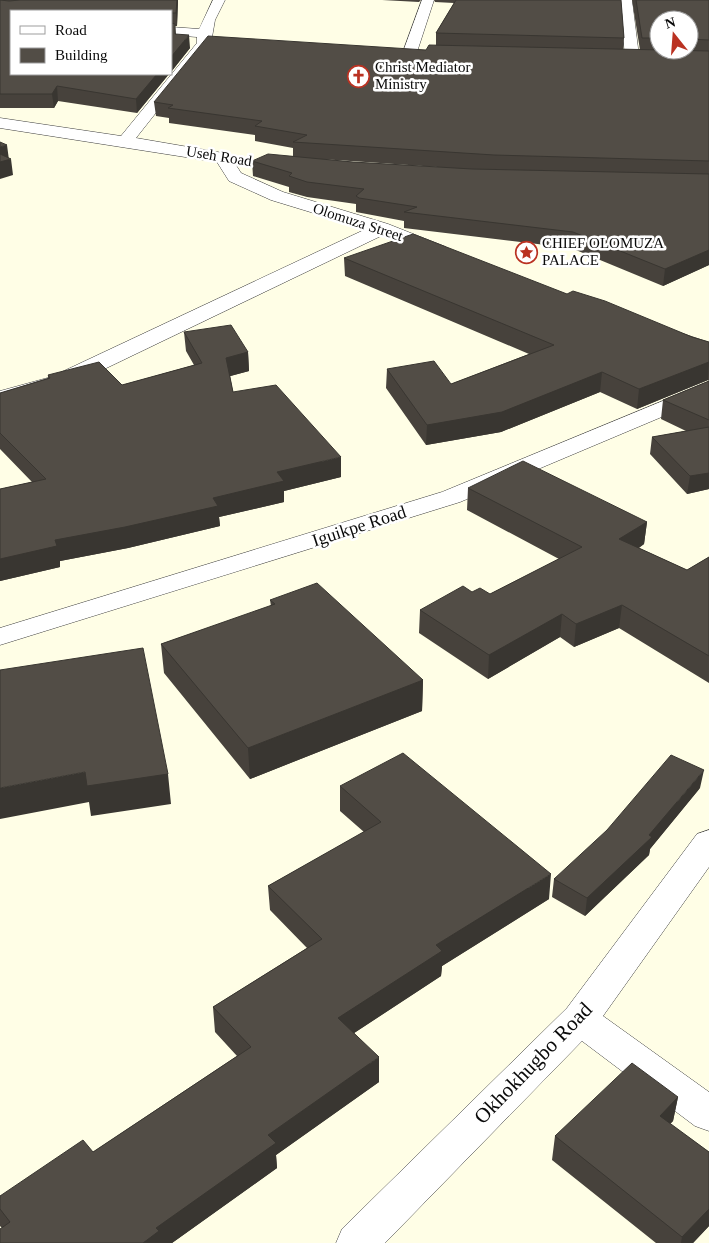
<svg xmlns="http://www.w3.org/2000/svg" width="709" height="1243" font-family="Georgia,serif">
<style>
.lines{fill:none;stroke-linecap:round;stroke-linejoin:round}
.minor-casing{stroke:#3d3d3d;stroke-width:1}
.minor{fill:#fff;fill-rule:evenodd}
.wall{fill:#47423c;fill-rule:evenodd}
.shaded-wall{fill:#393631}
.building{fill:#524d46;stroke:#393631}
.labels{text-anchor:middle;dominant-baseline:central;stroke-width:5;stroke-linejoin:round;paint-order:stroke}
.far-poi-label{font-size:15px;fill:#0a0a0a;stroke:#fff;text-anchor:start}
.far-street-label{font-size:15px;fill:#0a0a0a;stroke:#fff}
.street-label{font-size:18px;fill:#0a0a0a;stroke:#fff}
.near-street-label{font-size:21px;fill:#0a0a0a;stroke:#fff}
</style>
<rect width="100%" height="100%" fill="#fffee6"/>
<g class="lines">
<defs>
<path id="minor" d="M 213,0 L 225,0 L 215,20 L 211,43 L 136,138 L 229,154 L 241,173 L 283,192 L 388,224 L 446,247 L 448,251 L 446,255 L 439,257 L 383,235 L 67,387 L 0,405 L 0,391 L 51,377 L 366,229 L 271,200 L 229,181 L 217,162 L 0,128 L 0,118 L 121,136 L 197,43 L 197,37 L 171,35 L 171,27 L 199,29 Z
M 422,0 L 434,0 L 417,52 L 415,55 L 405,55 L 403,52 Z
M 620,0 L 632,0 L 639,56 L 637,59 L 632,60 L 625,56 Z
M 709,382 L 709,397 L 460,502 L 0,645 L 0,628 L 442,492 Z
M 709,830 L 709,867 L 603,1016 L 709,1092 L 709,1131 L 695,1126 L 582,1041 L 385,1243 L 336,1243 L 342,1229 L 567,1008 L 697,834 Z"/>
</defs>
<use href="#minor" class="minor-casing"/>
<use href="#minor" class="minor"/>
</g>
<path class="wall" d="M 0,0 L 178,0 L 177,26 L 175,26 L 176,34 L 190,48 L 171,72 L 171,11 L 11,74 L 169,74 L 137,113 L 58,101 L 54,108 L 0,108 Z
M 382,0 L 421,0 L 419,2 Z
M 434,0 L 621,0 L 624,38 L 623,49 L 640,50 L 632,0 L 709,0 L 709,265 L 663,286 L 571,248 L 404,228 L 404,221 L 356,212 L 356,204 L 307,197 L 289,192 L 289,187 L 253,176 L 252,161 L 293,156 L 293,148 L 255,141 L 255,135 L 169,123 L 169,118 L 156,116 L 154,102 L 426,50 L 436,45 L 436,33 L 454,3 L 435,2 ZM 659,20 L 689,20 L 689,50 L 659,50 ZM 321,159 L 380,163 L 452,168 L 353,162 Z
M 344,258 L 567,294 L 709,342 L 709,489 L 687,494 L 650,454 L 652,437 L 686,431 L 661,419 L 663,400 L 709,381 L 708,380 L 637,409 L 600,392 L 501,432 L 426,445 L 386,388 L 387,369 L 451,384 L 529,354 L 345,276 Z
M 184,332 L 248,352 L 249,371 L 230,376 L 233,392 L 341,477 L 284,491 L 284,502 L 219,517 L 220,526 L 128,548 L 60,561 L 60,567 L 0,581 L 0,489 L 32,482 L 0,449 L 0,393 L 48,378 L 48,375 L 122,385 L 194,365 L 186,351 Z
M 468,488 L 647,522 L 644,544 L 639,548 L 687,570 L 709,557 L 709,683 L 619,628 L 574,647 L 560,637 L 488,679 L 419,633 L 420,610 L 472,592 L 490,594 L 559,559 L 467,510 Z
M 270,600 L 423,680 L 422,711 L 250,779 L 164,673 L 161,644 L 271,606 Z
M 340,786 L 549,899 L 442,966 L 441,976 L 354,1033 L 379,1082 L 276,1155 L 277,1168 L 172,1243 L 0,1243 L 2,1228 L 0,1226 L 0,1196 L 93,1152 L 237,1056 L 215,1032 L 213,1007 L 307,948 L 270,910 L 268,886 L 364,832 L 340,811 Z
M 700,788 L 650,849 L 649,855 L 585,916 L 552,897 L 554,879 Z
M 678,1097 L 673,1121 L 670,1124 L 709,1152 L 709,1226 L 693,1243 L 656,1243 L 552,1160 L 555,1136 Z"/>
<path class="shaded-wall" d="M 177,0 L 178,0 L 177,26 L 176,13 Z
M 189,35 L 190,48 L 171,72 L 171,57 Z
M 157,74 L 169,74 L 137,113 L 136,99 Z
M 57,86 L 58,101 L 54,108 L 52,94 Z
M 7,145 L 9,160 L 11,159 L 13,175 L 0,179 L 0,147 Z
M 709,250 L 709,265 L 663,286 L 665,269 Z
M 248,352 L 249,371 L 227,377 L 226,358 Z
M 709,362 L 708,380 L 637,409 L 639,389 Z
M 602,372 L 600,392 L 501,432 L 426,445 L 427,425 Z
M 341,457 L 341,477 L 284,491 L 284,502 L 219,517 L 220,526 L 128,548 L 60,561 L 60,567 L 0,581 L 0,559 L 55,540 L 213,498 L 277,472 Z
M 709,473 L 709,489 L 687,494 L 690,476 Z
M 647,522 L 644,544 L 617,562 L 619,539 Z
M 622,605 L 619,628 L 574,647 L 576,624 Z
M 562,614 L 560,637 L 488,679 L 489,655 Z
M 423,680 L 422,711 L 250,779 L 248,748 Z
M 704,770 L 700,788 L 650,849 L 649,855 L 585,916 L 587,898 L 649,835 Z
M 85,772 L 168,774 L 171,804 L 91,816 L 89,802 L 0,819 L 0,788 Z
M 551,874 L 549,899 L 442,966 L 441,976 L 339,1043 L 338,1018 L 436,945 Z
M 379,1057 L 379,1082 L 276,1155 L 277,1168 L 172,1243 L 143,1243 L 156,1228 L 268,1135 Z
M 678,1097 L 673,1121 L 655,1139 L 660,1116 Z
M 709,1209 L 709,1226 L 693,1243 L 681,1243 L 682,1237 Z"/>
<path class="building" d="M 0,0 L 9,1 L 20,0 L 177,0 L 176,13 L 171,13 L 171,11 L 11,11 L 11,74 L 157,74 L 136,99 L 57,86 L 52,94 L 0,94 Z
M 456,0 L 621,0 L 624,38 L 436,33 Z
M 636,0 L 709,0 L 709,40 L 689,39 L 689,20 L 659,20 L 659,38 L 642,38 Z
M 171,23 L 175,24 L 175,34 L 189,35 L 171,57 Z
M 208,36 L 426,50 L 429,45 L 709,51 L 709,161 L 494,155 L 293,142 L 307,135 L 255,126 L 262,121 L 168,108 L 173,105 L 154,102 Z
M 0,142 L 7,145 L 0,147 Z
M 0,154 L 11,159 L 0,162 Z
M 268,154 L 353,162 L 472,169 L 709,174 L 709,250 L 665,269 L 573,232 L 404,212 L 417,207 L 359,198 L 356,196 L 364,189 L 307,182 L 289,176 L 292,173 L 252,161 Z
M 413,234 L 567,294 L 573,291 L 605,301 L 692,337 L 709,342 L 709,362 L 639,389 L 602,372 L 502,412 L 427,425 L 387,369 L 434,361 L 451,384 L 554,345 L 344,258 Z
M 231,325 L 248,352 L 226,358 L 233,392 L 276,385 L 341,457 L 277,472 L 284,481 L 213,498 L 218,506 L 125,527 L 55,540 L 57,546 L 0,559 L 0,489 L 46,479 L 0,433 L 0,393 L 50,378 L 48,375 L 99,362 L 122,385 L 202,363 L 184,332 Z
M 709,381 L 709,420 L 663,400 Z
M 709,427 L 709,473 L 690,476 L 652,437 Z
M 523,461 L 647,522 L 619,539 L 687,570 L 709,557 L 709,656 L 622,605 L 576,624 L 562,614 L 489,655 L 420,610 L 463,586 L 472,592 L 480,588 L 490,594 L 582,547 L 468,488 Z
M 317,583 L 423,680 L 248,748 L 161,644 L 275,604 L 270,600 Z
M 143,648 L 168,774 L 87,786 L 85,772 L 0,788 L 0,670 Z
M 403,753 L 551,874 L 436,945 L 442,951 L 338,1018 L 379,1057 L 268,1135 L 276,1143 L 156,1228 L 159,1231 L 143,1243 L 0,1243 L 0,1229 L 10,1222 L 0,1209 L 0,1196 L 83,1140 L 93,1152 L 251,1047 L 213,1007 L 322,939 L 268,886 L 381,822 L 340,786 Z
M 671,755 L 704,770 L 649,835 L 652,837 L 587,898 L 554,879 L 607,830 Z
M 632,1063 L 678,1097 L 660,1116 L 709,1152 L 709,1209 L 682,1237 L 555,1136 Z"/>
<defs>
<symbol id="church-ring" viewBox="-11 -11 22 22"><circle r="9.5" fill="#fff" stroke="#ba3222" stroke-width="1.5"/><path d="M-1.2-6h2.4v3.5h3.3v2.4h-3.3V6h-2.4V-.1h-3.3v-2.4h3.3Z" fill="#ba3222"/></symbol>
<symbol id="sight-ring" viewBox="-11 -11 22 22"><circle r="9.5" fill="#fff" stroke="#ba3222" stroke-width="1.5"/><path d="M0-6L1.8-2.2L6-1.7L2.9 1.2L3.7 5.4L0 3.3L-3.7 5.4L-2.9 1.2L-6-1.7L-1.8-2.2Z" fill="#ba3222"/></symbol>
</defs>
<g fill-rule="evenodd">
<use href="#church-ring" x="346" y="64" width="25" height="25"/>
<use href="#sight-ring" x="514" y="240" width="25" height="25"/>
</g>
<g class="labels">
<g class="far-poi-label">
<text x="375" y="67">Christ Mediator<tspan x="375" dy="17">Ministry</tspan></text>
<text x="542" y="243">CHIEF OLOMUZA<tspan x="542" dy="17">PALACE</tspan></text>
</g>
<g class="far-street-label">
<text transform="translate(219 156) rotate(9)">Useh Road</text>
<text transform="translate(358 222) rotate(18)">Olomuza Street</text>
</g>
<g class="street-label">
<text transform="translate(359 526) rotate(-18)">Iguikpe Road</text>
</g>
<g class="near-street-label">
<text transform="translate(533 1063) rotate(-46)">Okhokhugbo Road</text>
</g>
</g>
<rect x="10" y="10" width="162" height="65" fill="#ffffff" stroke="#9d9d9d"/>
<rect x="20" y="26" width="25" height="8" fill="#ffffff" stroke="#9d9d9d"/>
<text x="55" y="35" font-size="15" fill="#0a0a0a">Road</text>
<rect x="20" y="48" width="25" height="15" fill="#524d46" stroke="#9d9d9d"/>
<text x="55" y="60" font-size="15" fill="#0a0a0a">Building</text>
<g transform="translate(674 35) rotate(343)"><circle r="24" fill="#ffffff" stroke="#9d9d9d"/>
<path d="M0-4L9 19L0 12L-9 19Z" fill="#ba3222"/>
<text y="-8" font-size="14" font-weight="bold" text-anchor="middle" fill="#0a0a0a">N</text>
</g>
</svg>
